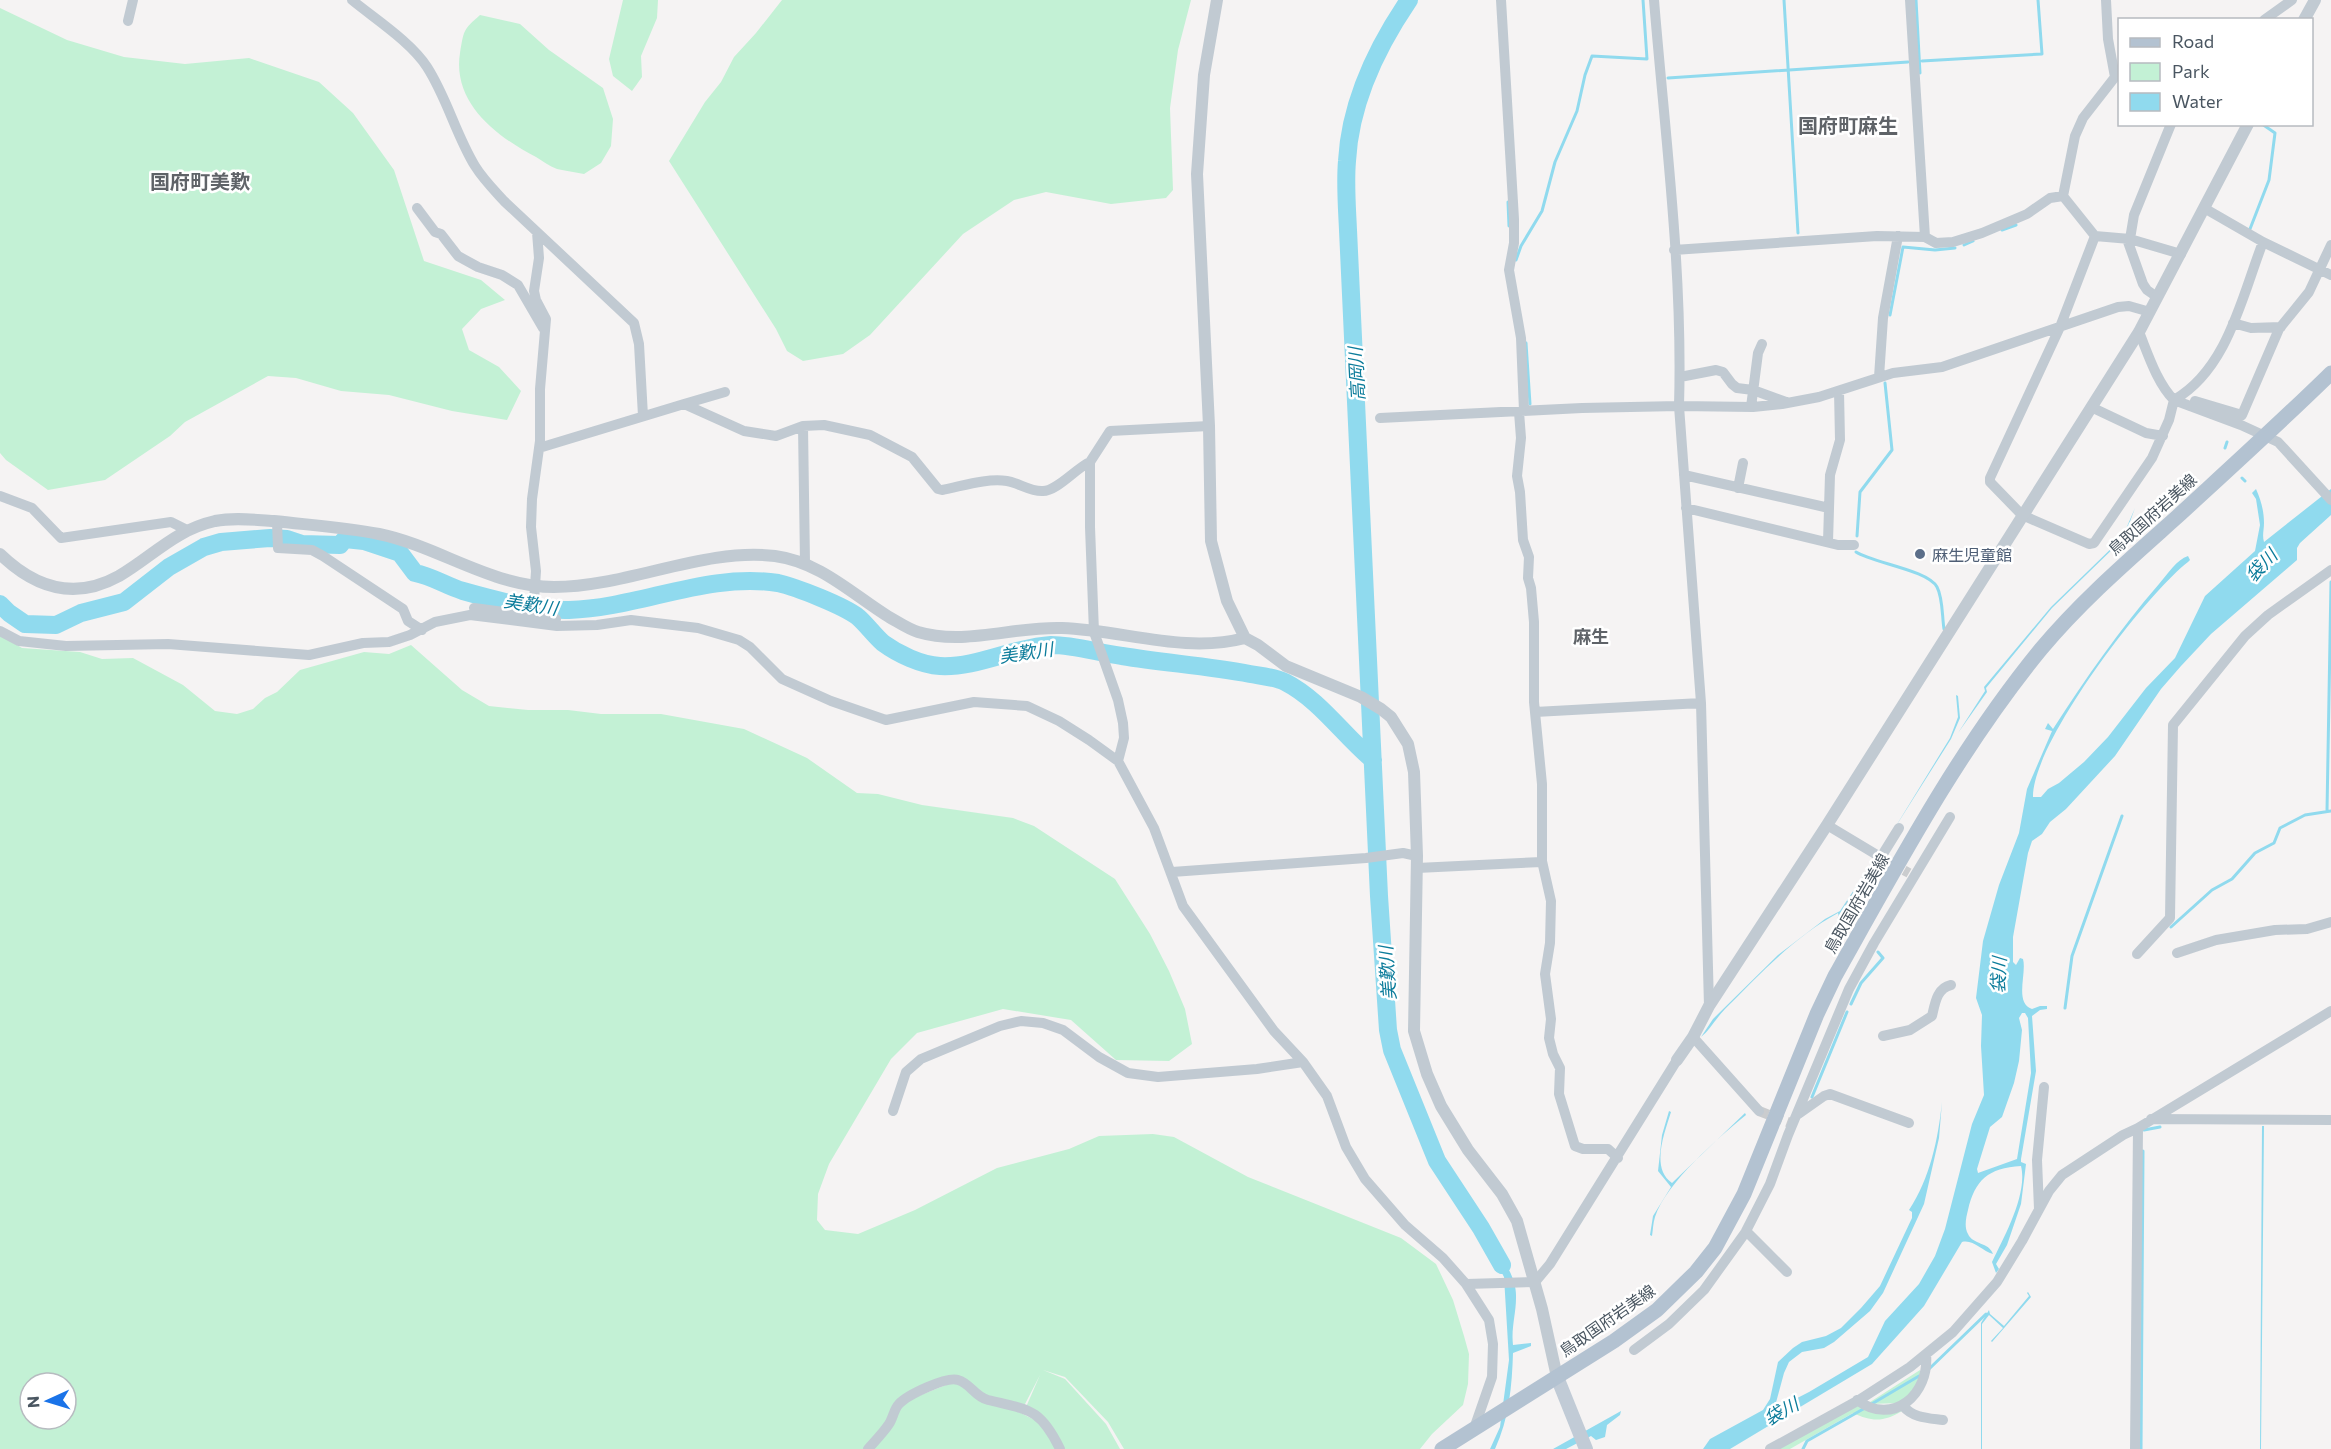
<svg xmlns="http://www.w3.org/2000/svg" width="2331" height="1449" font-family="Commissioner,'Noto Sans JP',sans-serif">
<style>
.green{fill:#c3f1d5;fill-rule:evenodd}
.water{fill:#90daee;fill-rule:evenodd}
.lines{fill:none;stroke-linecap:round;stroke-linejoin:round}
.stream{stroke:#90daee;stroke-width:3}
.river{stroke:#90daee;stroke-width:18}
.minor-tunnel{stroke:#caccce;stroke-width:10;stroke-dasharray:10 5;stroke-linecap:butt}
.minor{stroke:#c1cad2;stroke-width:10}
.tertiary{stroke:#c1cad2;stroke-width:12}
.secondary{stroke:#c1cbd6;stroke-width:14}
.primary{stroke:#b3c2d1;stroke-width:15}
.service-dot{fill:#5c6f8a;stroke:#fff;stroke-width:2}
.labels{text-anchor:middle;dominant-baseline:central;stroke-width:5;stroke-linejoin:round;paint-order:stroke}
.street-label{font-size:16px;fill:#4a5661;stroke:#fff}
.service-label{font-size:16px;fill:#4e5e75;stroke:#fff;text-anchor:start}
.water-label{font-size:18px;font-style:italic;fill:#0c7c9b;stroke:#fff}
.neighbourhood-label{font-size:18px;font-weight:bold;fill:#5f6368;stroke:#fff}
.quarter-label{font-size:20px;font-weight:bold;fill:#5f6368;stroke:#fff}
</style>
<rect width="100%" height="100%" fill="#f5f3f3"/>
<path class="green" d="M 623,0 L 658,0 L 657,18 L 641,56 L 642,77 L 632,91 L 613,76 L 609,59 Z
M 782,0 L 1191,0 L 1178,50 L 1170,108 L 1173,190 L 1166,198 L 1111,204 L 1046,192 L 1014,200 L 963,234 L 870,335 L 843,354 L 803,361 L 787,351 L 776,329 L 669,161 L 705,102 L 721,82 L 734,57 L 756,33 Z
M 0,8 L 67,40 L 124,57 L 185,64 L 249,58 L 319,82 L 353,113 L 394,170 L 424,261 L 481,280 L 505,300 L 481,309 L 462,329 L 469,350 L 499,367 L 521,391 L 507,420 L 452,411 L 389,395 L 341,391 L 296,378 L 268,376 L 185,422 L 170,436 L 105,480 L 48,490 L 6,460 L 0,453 Z
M 480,15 L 520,24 L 549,50 L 603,88 L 613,119 L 611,146 L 601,163 L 584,174 C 575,172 565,171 557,169 C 549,166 543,161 536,157 C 497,137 452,103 460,53 C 464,30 463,30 480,15 Z
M 0,635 L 22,648 L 80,652 L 102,659 L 133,658 L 183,685 L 215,711 L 237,714 L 253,709 L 265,698 L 277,692 L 300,670 L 364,652 L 389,654 L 411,645 L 462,690 L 489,706 L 528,710 L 568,710 L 601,714 L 661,714 L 744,729 L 807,758 L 857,793 L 878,794 L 922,805 L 1013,818 L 1034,826 L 1115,879 L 1150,934 L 1169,971 L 1185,1009 L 1192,1044 L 1169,1061 L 1116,1060 L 1071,1020 L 1003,1009 L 917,1033 L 891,1059 L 829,1164 L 818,1194 L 817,1220 L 825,1230 L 858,1234 L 915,1210 L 997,1168 L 1069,1149 L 1099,1136 L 1153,1134 L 1174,1137 L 1248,1177 L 1401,1238 L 1436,1264 L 1453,1300 L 1464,1336 L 1469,1354 L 1468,1384 L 1463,1405 L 1432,1434 L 1420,1449 L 1124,1449 L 1108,1422 L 1065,1377 L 1043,1370 L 1065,1379 L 1106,1424 L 1120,1449 L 1063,1449 L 1026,1407 L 1040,1375 L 1024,1406 L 989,1398 L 962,1379 L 912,1393 L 865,1449 L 0,1449 ZM 30,1383 L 66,1383 L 66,1419 L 30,1419 Z
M 1920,1370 L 1921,1383 L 1902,1403 L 1867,1404 Z
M 956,1381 L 1041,1423 L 1058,1449 L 871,1449 L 906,1401 Z
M 1856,1404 L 1902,1411 C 1884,1422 1872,1422 1853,1413 L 1790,1449 L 1776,1449 Z"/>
<path class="water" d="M 2256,489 C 2261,500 2264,511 2264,523 C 2264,530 2262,535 2264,542 L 2331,489 L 2331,515 L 2300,543 L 2297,548 L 2297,560 L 2211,634 L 2181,666 L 2161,689 L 2115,756 L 2066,809 L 2050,822 L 2042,834 L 2032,841 L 2028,853 L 2013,937 L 2013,962 L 2016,965 L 2020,958 L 2023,959 C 2027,973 2014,1003 2032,1009 L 2040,1006 L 2047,1006 L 2047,1009 L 2040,1010 L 2032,1016 L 2036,1071 L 2021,1159 L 2021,1162 L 2026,1164 L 2021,1204 L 2007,1245 L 1996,1264 L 1999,1269 L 1996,1273 L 1992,1262 C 2004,1237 2028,1194 2021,1166 C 1988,1168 1975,1180 1968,1210 C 1966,1218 1964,1227 1968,1234 C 1973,1245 1989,1242 1993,1254 C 1982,1251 1973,1239 1962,1242 L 1924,1306 L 1872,1364 L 1730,1449 L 1703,1449 L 1710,1439 L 1763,1410 L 1770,1399 L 1778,1362 L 1793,1348 L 1802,1342 L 1826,1336 L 1841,1328 L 1861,1308 L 1880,1286 L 1912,1218 L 1912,1212 L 1909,1210 C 1930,1178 1938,1140 1942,1102 L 1939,1138 L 1924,1204 L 1883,1293 L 1870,1311 L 1834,1342 L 1824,1348 L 1802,1352 L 1789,1362 L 1784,1373 L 1774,1410 L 1809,1392 L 1868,1357 L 1885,1321 L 1919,1284 L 1935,1256 L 1945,1229 L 1972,1124 L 1984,1095 L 1981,1046 L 1982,1015 L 1976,998 L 1983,941 L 1999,885 L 2019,833 L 2027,789 L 2052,731 L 2045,729 L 2048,723 L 2053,729 C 2086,678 2119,630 2159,584 C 2167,575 2177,559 2188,556 L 2190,560 L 2188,562 C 2145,595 2032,743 2033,797 L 2041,797 L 2048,789 L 2059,783 L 2084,762 L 2108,737 L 2146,688 L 2175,658 L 2205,596 L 2255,551 L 2260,525 L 2256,499 L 2252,493 ZM 2022,1013 L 2025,1013 L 2028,1018 L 2031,1073 L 2017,1159 L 1978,1173 L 1977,1169 L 1990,1127 L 2002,1117 L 2014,1083 L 2019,1061 L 2022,1030 L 2019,1018 Z
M 2135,508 L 2124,538 L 2052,608 L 1986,688 L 1987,692 L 1958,733 L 1985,691 L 1984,687 L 2051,607 L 2122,538 Z
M 1956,695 L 1958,696 L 1960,718 L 1951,739 L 1891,834 L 1950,738 L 1958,717 Z
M 1875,858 L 1839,917 L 1838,913 C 1794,937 1760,974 1725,1009 C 1717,1017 1709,1031 1701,1037 L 1713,1019 L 1778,955 L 1825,919 L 1840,911 Z
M 1669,1111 L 1671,1112 C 1665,1132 1650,1168 1672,1183 L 1745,1113 L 1746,1115 C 1718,1138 1666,1183 1655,1217 C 1653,1223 1653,1230 1652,1236 L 1650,1235 L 1653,1216 L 1671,1187 L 1658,1171 L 1662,1135 Z
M 2262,1126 L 2264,1126 L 2261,1449 L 2260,1449 Z
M 1492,1243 C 1503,1260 1517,1277 1516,1298 C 1516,1314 1511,1328 1513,1345 L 1531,1343 L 1531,1346 L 1513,1353 C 1512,1386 1509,1419 1495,1449 L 1490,1449 L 1500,1427 L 1509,1360 L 1504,1277 L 1488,1246 Z
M 2028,1292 L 2031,1297 L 1992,1342 L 1991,1341 L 2003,1328 L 1989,1315 L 1982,1324 L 1982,1449 L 1981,1449 L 1981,1323 L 1989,1310 L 1990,1314 L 2004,1326 L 2029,1296 L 2027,1293 Z
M 1621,1411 L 1620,1415 L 1607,1425 L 1605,1437 L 1596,1440 L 1591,1436 L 1566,1449 L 1553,1449 Z"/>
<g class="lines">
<path class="stream" d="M 1784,0 L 1798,233
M 1916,0 L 1920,73
M 1922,61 L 2042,54 L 2038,0
M 1668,78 L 1908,62
M 1508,202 L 1509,226
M 2250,229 L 2269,180 L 2275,133 L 2262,124
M 2002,230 L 2016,225
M 1964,245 L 1973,241
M 1516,260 L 1521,246 L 1542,211 L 1555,162 L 1577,111 L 1585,75 L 1592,56 L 1647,59 L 1643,0
M 1890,315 L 1903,247 L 1935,250 L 1955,248
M 1526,343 L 1530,404
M 2225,448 L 2227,442
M 2242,478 L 2245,481
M 1857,536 L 1860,492 L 1892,450 L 1885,383
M 1856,552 C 1873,563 1928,570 1937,587 C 1943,598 1942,617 1944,629
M 2327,811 L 2331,582
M 2171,927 L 2212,890 L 2232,879 L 2255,853 L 2274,843 L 2280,828 L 2305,815 L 2331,811
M 1851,1004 L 1861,983 L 1883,958 L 1878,952
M 2065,1008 L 2072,956 L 2122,816
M 1812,1097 L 1847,1012
M 2144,1130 L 2160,1127
M 1929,1369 L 1986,1314
M 1870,1405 L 1919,1376
M 1803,1449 L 1807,1441 L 1865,1408
M 2141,1449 L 2143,1151"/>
<path class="river" d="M 1409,0 C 1377,47 1350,104 1347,161 C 1345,184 1347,207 1348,230 L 1379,896 L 1388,1030 L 1392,1050 L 1437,1161 L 1481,1228 L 1502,1265
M 0,604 L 9,613 L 25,624 L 56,625 L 81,613 L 124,602 L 169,567 L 204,547 L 221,542 L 270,538 L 287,539 L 302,544 L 340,545 L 345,539 L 364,541 L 400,553 L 415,573 C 432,576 446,586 463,591 C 495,600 535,611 569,610 C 639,608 707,572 778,583 C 796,587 844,606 858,617 C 867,625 874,635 883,643 C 898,654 921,665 940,666 C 977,668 1014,647 1051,645 C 1076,645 1098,653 1122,656 C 1165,663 1208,666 1250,674 C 1261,676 1275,677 1285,682 C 1320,700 1343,735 1373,760"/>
<path class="minor-tunnel" d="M 1891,863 L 1909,873
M 1759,1111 L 1793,1124"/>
<path class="minor" d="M 352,0 C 375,19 411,42 427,67 C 447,98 456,135 475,166 C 483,179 494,190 504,201 L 634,323 L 639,344 L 643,416
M 1501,0 L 1514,219 L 1514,243 L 1509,270 L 1521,338 L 1524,411
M 1654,0 C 1665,135 1683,271 1679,406 L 1701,703 L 1709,1006
M 1910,0 L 1925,237
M 2264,20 L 2292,0
M 128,21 L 133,0
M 2063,196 L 2075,136 L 2083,118 L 2115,77 L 2108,39 L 2106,0
M 2063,196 L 2095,236 L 2130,239 L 2181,254
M 417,208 L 435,232 L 441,234 L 458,256 L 478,267 L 502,275 L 518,285 L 543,328
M 2204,208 L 2263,242 L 2331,275
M 2095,236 L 2060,327 L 1990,478 L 1990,482 L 2022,515 L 2089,544 L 2094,543 L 2152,458 L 2169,420 L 2174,400 C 2228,369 2242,296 2263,242
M 2127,239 L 2143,284 L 2147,290 L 2157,297
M 2130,239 L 2134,215 L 2171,124
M 1674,250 L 1877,236 L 1925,237 L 1936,243 L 1953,242 L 1982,233 L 2027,214 L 2050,198 L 2063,196
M 2233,323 L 2251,328 L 2281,327
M 2139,332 C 2148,354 2157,383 2174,400 L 2241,425 L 2278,442 L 2331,500
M 1680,377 L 1716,370 L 1723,372 L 1732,384 L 1737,388 L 1753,390 L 1786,402
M 1879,377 L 1883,318 L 1898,236
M 2195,401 L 2242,415 L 2279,329 L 2309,292 L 2331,245
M 684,404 L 725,392
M 1751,407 L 1758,353 L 1762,344
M 2091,407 L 2146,433 L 2163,436
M 1519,412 L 1521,438 L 1517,476 L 1520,492 L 1523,540 L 1529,557 L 1528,578 L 1531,588 L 1534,622 L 1534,702 L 1542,784 L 1542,861 L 1551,901 L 1550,943 L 1545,974 L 1551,1019 L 1549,1038 L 1553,1054 L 1560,1068 L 1559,1094 L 1575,1146 L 1583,1149 L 1608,1149 L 1618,1158
M 1380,418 L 1582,408 L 1679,406 L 1753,407 L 1782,404 L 1819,397 L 1893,373 L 1942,367 L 2118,307 L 2129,306 L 2150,312
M 803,426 L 805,563
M 539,448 L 684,404 L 744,431 L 776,436 L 803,426 L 824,425 L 870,435 L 912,457 L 938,489 L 942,490 C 963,486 986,478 1007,481 C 1019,483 1031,492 1043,491 C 1057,491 1076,468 1090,462
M 1684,475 L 1829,508
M 1738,488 L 1743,463
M 0,496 L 32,508 L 61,538 L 171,522 L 187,530
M 1686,508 L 1838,545 L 1854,545
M 277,522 L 278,548 L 312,550 L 323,556 L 403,609 L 408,621 L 422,630
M 1828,542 L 1830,475 L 1840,440 L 1839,391
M 474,608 L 556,619
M 533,616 L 536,571 L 531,527 L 532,499 L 540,441 L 540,389 L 546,319 L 536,300 L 534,291 L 539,258 L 537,232
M 0,631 L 19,641 L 66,646 L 168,644 L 309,655 L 363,643 L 389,642 L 410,635 L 435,622 L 470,615 L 557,626 L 597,625 L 631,620 L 698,628 L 739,640 L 750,647 L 782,679 L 831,701 L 886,720 L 974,702 L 1027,706 L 1059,721 L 1089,740 L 1118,761 L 1154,828 L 1183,906 L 1274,1031 L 1303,1062 L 1327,1096 L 1346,1147 L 1365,1179 L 1405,1225 L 1443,1258 L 1466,1284 L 1489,1320 L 1493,1344 L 1492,1377 L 1476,1423 L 1477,1428
M 1535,712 L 1701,703
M 1118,761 L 1124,738 L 1123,723 L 1118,700 L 1094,632 L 1090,527 L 1090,462 L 1110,431 L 1209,426
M 1827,825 L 1887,861
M 1417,868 L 1542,862
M 1172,872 L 1366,858 L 1403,853 L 1417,856
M 1842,920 L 1899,828
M 2177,953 L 2216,940 L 2275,930 L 2307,929 L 2331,922
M 2137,954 L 2170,918 L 2173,725 L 2245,636 L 2268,615 L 2331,570
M 1883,1036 L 1910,1030 L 1932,1016 C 1935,1003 1937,988 1951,985
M 1693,1037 L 1759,1111
M 893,1111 L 906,1072 L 921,1059 L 1000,1026 L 1021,1021 L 1043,1023 L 1063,1030 L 1099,1057 L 1128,1073 L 1158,1077 L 1257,1069 L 1303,1062
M 1797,1115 L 1824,1096 L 1830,1094 L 1909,1123
M 2151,1119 L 2331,1120
M 2039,1209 L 2037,1160 L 2044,1087
M 1746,1231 L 1787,1272
M 1466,1284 L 1535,1282 L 1550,1264 L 1677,1060
M 1634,1350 L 1669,1324 L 1704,1290 L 1745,1233 L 1770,1184 L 1788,1135 L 1849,989 L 1874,943 L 1950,817
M 1857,1400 C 1893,1427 1930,1394 1926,1354
M 1903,1406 C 1913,1418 1928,1418 1943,1420
M 868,1449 C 875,1441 883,1433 889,1424 C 893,1418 894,1409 899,1404 C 907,1395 947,1376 958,1380 C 970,1383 975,1397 988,1400 C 1029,1410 1040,1408 1060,1449
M 1770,1449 L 1859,1400 L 1910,1367 L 1953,1332 L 1997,1282 L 2022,1241 L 2049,1191 L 2062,1175 L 2123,1135 L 2138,1128 L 2331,1011
M 2135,1449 L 2138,1128"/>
<path class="tertiary" d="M 1217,0 L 1204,75 L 1197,174 L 1209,426 L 1211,541 L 1227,601 L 1245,638 L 1258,645 L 1286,666 L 1361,697 L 1381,709 L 1391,717 L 1408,744 L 1414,772 L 1417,856 L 1414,1031 L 1427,1074 L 1441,1106 L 1468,1150 L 1502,1194 L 1517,1221 L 1542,1309 L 1557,1377
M 2304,20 L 2315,0
M 0,554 C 34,587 74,601 119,576 C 153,556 175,530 215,521 C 235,517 255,520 274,521 C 309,525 344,527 379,534 C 438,546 492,587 554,587 C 627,587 705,547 775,556 C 820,562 852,594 889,617 C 898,622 908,629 918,632 C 965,646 1015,626 1062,628 C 1123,630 1184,654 1245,638
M 1677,1060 L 1693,1037 L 1709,1006 L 1827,825 L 2139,332 L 2248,124"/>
<path class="secondary" d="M 1557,1377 L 1586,1449"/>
<path class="primary" d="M 1442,1449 L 1614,1341 L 1657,1310 L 1696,1272 L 1715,1248 L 1744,1194 L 1817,1014 L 1835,976 C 1898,864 1959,749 2041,649 C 2082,600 2130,559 2178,516 C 2229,469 2281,422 2331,373"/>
</g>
<circle class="service-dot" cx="1920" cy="554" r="6"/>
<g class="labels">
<g class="street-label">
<text transform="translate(2152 514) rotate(-42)">鳥取国府岩美線</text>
<text transform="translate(1856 903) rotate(-60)">鳥取国府岩美線</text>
<text transform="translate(1607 1320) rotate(-35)">鳥取国府岩美線</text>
</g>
<g class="service-label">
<text x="1932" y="554">麻生児童館</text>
</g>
<g class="water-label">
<text transform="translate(1356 374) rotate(-93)">高岡川</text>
<text transform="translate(2261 565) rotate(-46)">袋川</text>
<text transform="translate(531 604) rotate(9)">美歎川</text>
<text transform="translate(1026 652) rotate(-8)">美歎川</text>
<text transform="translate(1387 973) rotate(-94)">美歎川</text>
<text transform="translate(1998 975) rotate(-87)">袋川</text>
<text transform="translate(1781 1411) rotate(-29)">袋川</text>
</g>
<g class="neighbourhood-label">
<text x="1591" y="636">麻生</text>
</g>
<g class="quarter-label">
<text x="1848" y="125">国府町麻生</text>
<text x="200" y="181">国府町美歎</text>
</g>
</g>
<rect x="2118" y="18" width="195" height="108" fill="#ffffff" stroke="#b7bbc0" stroke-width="1.5"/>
<rect x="2130" y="38" width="30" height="9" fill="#b3c2d1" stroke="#b7bbc0" stroke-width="1.5"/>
<text x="2172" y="48" font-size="18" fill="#4a5661">Road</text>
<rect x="2130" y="63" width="30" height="18" fill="#c3f1d5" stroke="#b7bbc0" stroke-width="1.5"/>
<text x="2172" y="78" font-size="18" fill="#4a5661">Park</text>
<rect x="2130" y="93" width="30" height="18" fill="#90daee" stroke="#b7bbc0" stroke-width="1.5"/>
<text x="2172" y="108" font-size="18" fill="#4a5661">Water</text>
<g transform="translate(48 1401) rotate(266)"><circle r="28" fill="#ffffff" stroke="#b7bbc0" stroke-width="1.5"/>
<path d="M0-4.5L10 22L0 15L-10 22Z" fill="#1a73e8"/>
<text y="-9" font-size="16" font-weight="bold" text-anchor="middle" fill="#4a5661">N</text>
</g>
</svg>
